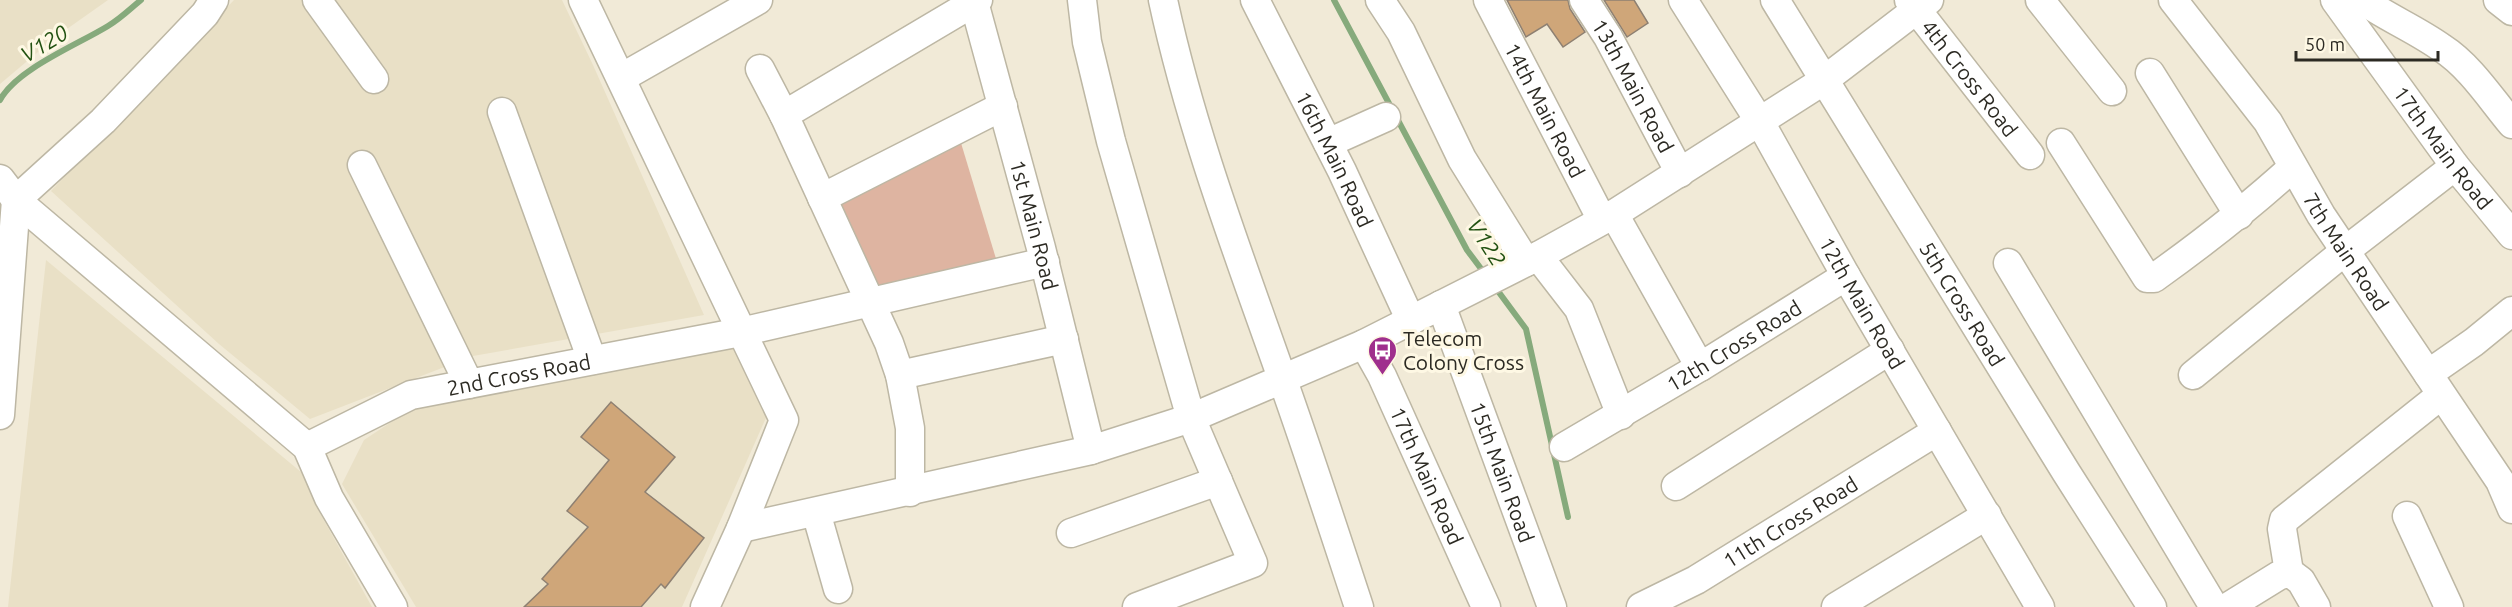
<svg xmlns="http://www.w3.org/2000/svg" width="2512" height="607" font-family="Ubuntu,sans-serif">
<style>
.built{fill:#e9e0c6}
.green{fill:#deb4a1}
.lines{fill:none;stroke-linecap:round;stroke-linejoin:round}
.stream{stroke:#86aa7c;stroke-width:6}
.building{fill:#cfa679;stroke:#8e8072;stroke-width:1.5}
.minor-casing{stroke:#bdb7a4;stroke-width:31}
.minor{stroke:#fff;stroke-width:28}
.labels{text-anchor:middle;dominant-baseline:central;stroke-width:6;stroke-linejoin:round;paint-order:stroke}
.street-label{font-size:21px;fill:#2c2a23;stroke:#fef8e4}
.poi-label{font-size:21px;fill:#2c2a23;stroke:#fef8e4;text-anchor:start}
.water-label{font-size:22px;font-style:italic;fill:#235212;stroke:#fef8e4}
</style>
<rect width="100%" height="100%" fill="#f1ead7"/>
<path class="built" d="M 0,0 L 108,0 L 57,36 L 0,84 Z
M 234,0 L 562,0 L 593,65 L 704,315 L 473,356 L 310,419 L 219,344 L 51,191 Z
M 46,260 L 301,472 L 321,515 L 372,607 L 8,607 Z
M 732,346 L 769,411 L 682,607 L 416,607 L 342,484 L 364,440 L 414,407 Z"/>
<path class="green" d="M 961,143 L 997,262 L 876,287 L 837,203 Z"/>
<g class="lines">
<path class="stream" d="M 1334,0 L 1467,250 L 1485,274
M 0,100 C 17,69 77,45 108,26 C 120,19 130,9 141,0
M 1495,287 L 1526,329 L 1568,517"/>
</g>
<path class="building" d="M 1507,0 L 1568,0 L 1570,9 L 1585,32 L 1563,47 L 1547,24 L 1526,37 Z
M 1604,0 L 1634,0 L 1648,23 L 1627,37 Z
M 611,402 L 675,457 L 645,492 L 704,538 L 665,588 L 661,584 L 641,607 L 524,607 L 548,584 L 542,579 L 588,527 L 567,511 L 609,460 L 581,437 Z"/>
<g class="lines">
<defs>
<g id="minor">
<path d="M 317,0 L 374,79"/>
<path d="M 583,0 L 784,420 L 741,528 L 705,607"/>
<path d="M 1082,0 L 1087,42 L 1111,141 L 1191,418 L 1253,563 L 1137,607"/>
<path d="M 1163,0 C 1191,130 1238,253 1282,378 C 1309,454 1334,531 1359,607"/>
<path id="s1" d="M 1255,0 L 1342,171 L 1411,321"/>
<path d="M 1380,0 L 1401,32 L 1462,159 L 1526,262"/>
<path id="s2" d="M 1488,0 L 1602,220"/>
<path id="s3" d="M 1584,0 L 1608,37 L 1680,173"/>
<path id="s4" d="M 1683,0 L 1760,122 L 1846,276 L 2040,607"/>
<path id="s5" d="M 1775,0 L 2066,472 L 2152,607"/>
<path id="s6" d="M 1909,0 L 2030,155"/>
<path d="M 2040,0 L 2112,91"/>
<path id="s7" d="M 2173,0 L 2268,122 L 2321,215 L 2500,481 L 2512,509"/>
<path id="s8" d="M 2335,0 L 2455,166 L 2512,235"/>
<path d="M 2362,0 C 2388,18 2417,30 2442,48 C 2470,66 2491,99 2512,124"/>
<path d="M 2498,0 L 2512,11"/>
<path id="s9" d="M 974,2 L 1041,248 L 1091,450"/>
<path d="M 760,69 L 784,115 L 889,343 L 900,375 L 910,428 L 910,492"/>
<path d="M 2150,73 L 2239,215"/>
<path d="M 621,78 L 758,0"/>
<path d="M 502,112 L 592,360"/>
<path d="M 784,115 L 978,0"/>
<path d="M 1328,143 L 1386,117"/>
<path d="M 2061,143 L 2147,278 L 2154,278 C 2203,243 2249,207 2293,167"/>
<path d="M 362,165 L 469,384"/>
<path d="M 0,179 L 16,200 L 307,447 L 329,498 L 393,607"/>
<path d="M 822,198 L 1003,106"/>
<path d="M 1614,214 L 1700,367"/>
<path d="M 1538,256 L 1579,309 L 1621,415"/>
<path d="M 2008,263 L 2214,607"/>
<path id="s10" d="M 1441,305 L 1552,607"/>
<path id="s11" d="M 1364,344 L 1382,376 L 1486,607"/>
<path d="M 2428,374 L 2474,342 L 2512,311"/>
<path d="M 900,375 L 1064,339"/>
<path d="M 2193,375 L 2345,251 L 2455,166"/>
<path d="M 0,415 L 16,200 L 103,121 L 205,14 L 214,0"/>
<path id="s12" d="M 307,447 L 411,395 L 741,332 L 1045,262"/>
<path id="s13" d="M 1564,447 L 1700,367 L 1846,276"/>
<path d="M 1676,486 L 1890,350"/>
<path d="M 816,512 L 838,589"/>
<path d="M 2407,516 L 2449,607"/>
<path d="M 741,528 L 1091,450 L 1191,418 L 1364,344 L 1538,256 L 1614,214 L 1823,81 L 1929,0"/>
<path d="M 1071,533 L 1218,481"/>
<path d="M 2289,572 L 2282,529 L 2284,520 L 2441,395"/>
<path id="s14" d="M 1641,607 L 1696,580 L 1937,431"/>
<path d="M 1836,607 L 1987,515"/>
<path d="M 2228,607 L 2278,576 L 2289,572 L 2301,581 L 2316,607"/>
</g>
</defs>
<use href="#minor" class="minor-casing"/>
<use href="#minor" class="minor"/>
</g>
<defs>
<symbol id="bus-pin" viewBox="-11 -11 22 30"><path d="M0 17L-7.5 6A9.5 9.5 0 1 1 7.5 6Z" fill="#9f2f8d" stroke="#fef8e4"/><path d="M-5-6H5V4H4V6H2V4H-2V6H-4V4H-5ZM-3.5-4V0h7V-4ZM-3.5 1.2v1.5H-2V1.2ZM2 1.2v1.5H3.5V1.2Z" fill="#fff"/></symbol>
</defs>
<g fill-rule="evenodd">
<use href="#bus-pin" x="1366" y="334" width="33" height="45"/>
</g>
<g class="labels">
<g class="street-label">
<text stroke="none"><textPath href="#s6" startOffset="99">4th Cross Road</textPath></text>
<text stroke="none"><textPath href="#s3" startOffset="99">13th Main Road</textPath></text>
<text stroke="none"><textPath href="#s2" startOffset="124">14th Main Road</textPath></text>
<text stroke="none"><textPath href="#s8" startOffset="183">17th Main Road</textPath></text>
<text stroke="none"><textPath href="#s1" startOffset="178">16th Main Road</textPath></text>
<text stroke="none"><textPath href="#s9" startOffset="231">1st Main Road</textPath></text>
<text stroke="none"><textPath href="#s7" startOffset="306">7th Main Road</textPath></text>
<text stroke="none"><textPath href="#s4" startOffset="352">12th Main Road</textPath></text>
<text stroke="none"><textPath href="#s5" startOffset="357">5th Cross Road</textPath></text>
<text stroke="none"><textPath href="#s13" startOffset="198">12th Cross Road</textPath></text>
<text stroke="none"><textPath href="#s12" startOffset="226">2nd Cross Road</textPath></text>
<text stroke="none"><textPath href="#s10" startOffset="178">15th Main Road</textPath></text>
<text stroke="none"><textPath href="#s11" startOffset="146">17th Main Road</textPath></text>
<text stroke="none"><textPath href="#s14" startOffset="172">11th Cross Road</textPath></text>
</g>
<g class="poi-label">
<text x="1403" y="338">Telecom<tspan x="1403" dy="24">Colony Cross</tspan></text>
</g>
<g class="water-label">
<text transform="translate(44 43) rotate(-31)">V120</text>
<text transform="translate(1487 242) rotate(57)">V122</text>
</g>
</g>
<path d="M2296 51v9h142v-9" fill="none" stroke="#2c2a23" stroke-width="3"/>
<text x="2305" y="51" font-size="18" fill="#2c2a23" stroke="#fef8e4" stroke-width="4.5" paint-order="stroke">50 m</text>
</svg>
